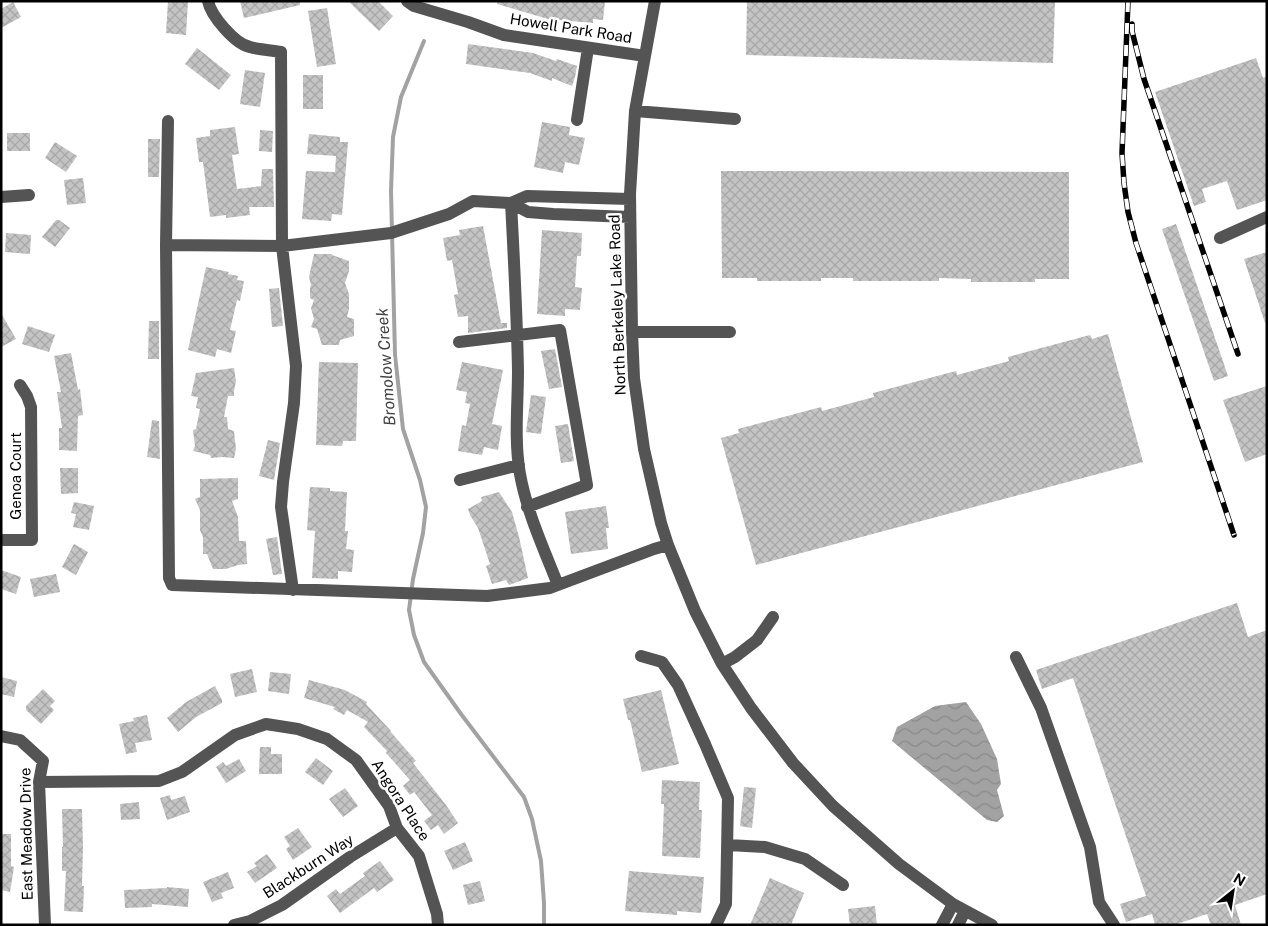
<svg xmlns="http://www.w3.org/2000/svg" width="1268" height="926" font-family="'Public Sans',sans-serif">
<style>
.water{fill:url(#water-waves)}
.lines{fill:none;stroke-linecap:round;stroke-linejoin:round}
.stream{stroke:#a2a2a2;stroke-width:4}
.building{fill:url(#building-cross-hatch)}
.minor{stroke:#545454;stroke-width:12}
.rail-casing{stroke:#000;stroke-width:5.5}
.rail{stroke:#fff;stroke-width:4;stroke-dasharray:11;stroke-linecap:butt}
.labels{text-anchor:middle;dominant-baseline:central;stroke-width:5;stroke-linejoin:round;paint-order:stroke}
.street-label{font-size:15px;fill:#000;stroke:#fff}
.water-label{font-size:16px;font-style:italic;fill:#434343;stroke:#fff}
</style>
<defs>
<pattern id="water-waves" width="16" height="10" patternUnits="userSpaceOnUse" patternTransform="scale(1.25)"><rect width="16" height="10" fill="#a2a2a2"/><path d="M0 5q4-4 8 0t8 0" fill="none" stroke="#8a8a8a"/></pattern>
<pattern id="building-cross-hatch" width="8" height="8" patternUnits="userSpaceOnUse" patternTransform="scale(1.25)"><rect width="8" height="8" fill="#c4c4c4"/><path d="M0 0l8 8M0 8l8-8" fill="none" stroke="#a7a7a7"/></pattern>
</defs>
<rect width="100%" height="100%" fill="#fff"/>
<path class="water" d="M 966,702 L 981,724 L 997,759 L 1001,784 L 997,790 L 1004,816 L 997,822 L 987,820 L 892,741 L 897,727 L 935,706 Z"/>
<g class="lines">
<path class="stream" d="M 424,41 L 401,97 L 393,137 L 391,191 L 395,355 L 403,429 L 420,480 L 426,507 L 423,533 L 413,579 L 409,610 L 414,635 L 424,662 L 461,714 L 524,797 L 532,819 L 541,861 L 544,903 L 544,925"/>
</g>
<path class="building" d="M 168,1 L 188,1 L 186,35 L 166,33 Z
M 240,1 L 300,1 L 300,5 L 244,18 Z
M 348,1 L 378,1 L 393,16 L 379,31 Z
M 498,1 L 579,1 L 591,2 L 591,1 L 605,1 L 603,20 L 593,19 L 593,23 L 548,19 L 497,4 Z
M 747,1 L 1055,1 L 1053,63 L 746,55 Z
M 13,2 L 21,17 L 1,28 L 1,9 Z
M 327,8 L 336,64 L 317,67 L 308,11 Z
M 468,44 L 533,53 L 556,61 L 557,59 L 577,66 L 575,77 L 572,86 L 552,78 L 552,81 L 530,73 L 466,64 Z
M 197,48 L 231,75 L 219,90 L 185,64 Z
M 1256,58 L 1263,78 L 1267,76 L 1267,200 L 1237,210 L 1227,181 L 1202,189 L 1206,202 L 1194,206 L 1155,92 Z
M 245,70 L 265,73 L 260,107 L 240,104 Z
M 303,75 L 323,75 L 323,109 L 303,109 Z
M 542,122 L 570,127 L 569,135 L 585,138 L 579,165 L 565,162 L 563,173 L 534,167 Z
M 235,127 L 239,154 L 232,155 L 237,189 L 261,186 L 262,169 L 273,169 L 274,207 L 249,207 L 250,215 L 226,218 L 226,215 L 210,217 L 203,162 L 199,162 L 196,138 L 210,136 L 210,130 Z
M 260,130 L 273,131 L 272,152 L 259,151 Z
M 7,133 L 30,133 L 30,151 L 7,151 Z
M 309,134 L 340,137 L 340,142 L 348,142 L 342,215 L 332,214 L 331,221 L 302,219 L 306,171 L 335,172 L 336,156 L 307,154 Z
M 148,139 L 160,139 L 159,177 L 148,177 Z
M 55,142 L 77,156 L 66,172 L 45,158 Z
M 721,171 L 1069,172 L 1069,279 L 1035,279 L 1035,282 L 971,282 L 971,279 L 939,278 L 939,281 L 853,281 L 853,278 L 821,278 L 821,281 L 757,281 L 757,278 L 722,278 Z
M 83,178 L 86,203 L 67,205 L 64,180 Z
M 56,220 L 59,220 L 70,228 L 55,247 L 42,237 Z
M 1176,224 L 1228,376 L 1214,381 L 1162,229 Z
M 483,226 L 501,323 L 507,323 L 507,328 L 468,333 L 468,316 L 458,317 L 454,295 L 458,294 L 452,260 L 447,261 L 443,238 L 460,235 L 459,230 Z
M 542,230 L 582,233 L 581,256 L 577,256 L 575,287 L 582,288 L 580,310 L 565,309 L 565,316 L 537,314 Z
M 6,233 L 31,235 L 30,254 L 5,252 Z
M 1267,252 L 1267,322 L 1265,323 L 1244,259 Z
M 314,254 L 332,254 L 332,255 L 349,261 L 349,271 L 345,283 L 349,294 L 349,309 L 347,317 L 354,319 L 354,336 L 340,340 L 339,345 L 322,345 L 317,329 L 311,327 L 314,319 L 311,308 L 314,300 L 310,298 L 310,288 L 311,285 L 309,277 Z
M 206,267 L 229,272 L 228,274 L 238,276 L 237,280 L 244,281 L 240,301 L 237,300 L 230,330 L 236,331 L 231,353 L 217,349 L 215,357 L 188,350 Z
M 279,288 L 283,326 L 272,327 L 269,289 Z
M 1,313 L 16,339 L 1,347 Z
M 149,321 L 159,321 L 159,359 L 148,359 Z
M 28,326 L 55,335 L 49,352 L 22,344 Z
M 1108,334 L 1143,462 L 756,565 L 721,438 L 739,433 L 738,429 L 821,407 L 822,411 L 874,397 L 873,393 L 956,371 L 957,375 L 1009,361 L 1008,357 L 1090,335 L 1092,339 Z
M 555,349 L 562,387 L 549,389 L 541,351 Z
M 71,353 L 78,390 L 80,389 L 83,415 L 78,416 L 77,451 L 59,450 L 59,428 L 62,428 L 57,392 L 61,392 L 54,356 Z
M 319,362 L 358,363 L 356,441 L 343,441 L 342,446 L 316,445 Z
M 462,362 L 503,370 L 492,424 L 502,426 L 498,450 L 484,447 L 482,455 L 458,451 L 462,425 L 466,426 L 470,404 L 465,403 L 467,392 L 456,390 Z
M 234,368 L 236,381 L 234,391 L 234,396 L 228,396 L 224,417 L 227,417 L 228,429 L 234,431 L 236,449 L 234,458 L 222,457 L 211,458 L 210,455 L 193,451 L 195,446 L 193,430 L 196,429 L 200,409 L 196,408 L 198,397 L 191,396 L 196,373 Z
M 1267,386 L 1267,454 L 1245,462 L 1223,400 Z
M 531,395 L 546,397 L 541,434 L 526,432 Z
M 152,420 L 159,421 L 160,459 L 147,457 Z
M 568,424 L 574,461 L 561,463 L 555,426 Z
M 268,440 L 280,443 L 274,480 L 259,476 Z
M 60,468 L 78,468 L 78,493 L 61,494 Z
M 238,478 L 238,499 L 232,501 L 238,517 L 239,541 L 246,541 L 247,564 L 238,565 L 226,569 L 213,569 L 207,554 L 203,554 L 203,537 L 200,530 L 200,510 L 195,499 L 200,497 L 200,479 Z
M 310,487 L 330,488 L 330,491 L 347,492 L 345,531 L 348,531 L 346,549 L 354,550 L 352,572 L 338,571 L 338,579 L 312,578 L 315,531 L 307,530 Z
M 499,492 L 512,512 L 519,537 L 528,578 L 509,585 L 506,580 L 492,584 L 486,566 L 490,564 L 478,528 L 470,515 L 468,509 L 482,501 L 481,497 Z
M 74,502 L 94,506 L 89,530 L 73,527 L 76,514 L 71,513 Z
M 606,506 L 609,528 L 606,528 L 608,549 L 571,554 L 565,512 Z
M 277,537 L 282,574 L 273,575 L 266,539 Z
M 74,544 L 88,552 L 76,575 L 62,567 Z
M 1,570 L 21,577 L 16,594 L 1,589 Z
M 56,574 L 60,592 L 34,597 L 30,579 Z
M 1237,603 L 1248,637 L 1267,630 L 1267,894 L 1235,905 L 1241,925 L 1211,925 L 1207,914 L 1174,925 L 1155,925 L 1152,914 L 1126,922 L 1120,904 L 1146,896 L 1073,678 L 1042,689 L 1036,670 Z
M 252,669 L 257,692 L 235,697 L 230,674 Z
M 270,672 L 291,674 L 289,694 L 268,691 Z
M 1,677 L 17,681 L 14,697 L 1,694 Z
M 309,680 L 345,690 L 367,702 L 366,704 L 391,731 L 390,731 L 416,761 L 413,763 L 446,805 L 458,823 L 444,834 L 438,825 L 431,830 L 424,821 L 432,815 L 414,792 L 410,795 L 403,786 L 410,780 L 386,753 L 387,751 L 364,727 L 368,722 L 347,710 L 344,715 L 333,709 L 335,707 L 304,698 Z
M 215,686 L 222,700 L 222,703 L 196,717 L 178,732 L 167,718 L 186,702 Z
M 43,689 L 55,701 L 50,706 L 54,710 L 41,724 L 26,710 L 26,706 Z
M 661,690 L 679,764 L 642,772 L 630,720 L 628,720 L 623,699 Z
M 147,715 L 152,740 L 135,743 L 137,752 L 126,754 L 119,724 L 134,721 L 133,718 Z
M 260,747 L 271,747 L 271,754 L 282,754 L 282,774 L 259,774 Z
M 316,758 L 333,771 L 323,785 L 305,772 Z
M 239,759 L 246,771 L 226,783 L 216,767 L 223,762 L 226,766 Z
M 662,780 L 700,782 L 699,810 L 702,810 L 700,858 L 662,856 L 664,804 L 661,804 Z
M 744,787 L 756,788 L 752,828 L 740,826 Z
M 345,788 L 358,806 L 343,817 L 329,799 Z
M 170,795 L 171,800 L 185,796 L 190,812 L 167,820 L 160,798 Z
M 139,802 L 140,819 L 121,820 L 120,804 Z
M 62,809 L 82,809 L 83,847 L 82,886 L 84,886 L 83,912 L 64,911 L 66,871 L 62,871 L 62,847 L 63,847 Z
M 298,828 L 312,847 L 293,860 L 286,849 L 290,846 L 284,837 Z
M 1,834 L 11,834 L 11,866 L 14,867 L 10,892 L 1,890 Z
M 465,842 L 473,861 L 453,870 L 444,851 Z
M 267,854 L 277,868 L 255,883 L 247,872 L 257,866 L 254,863 Z
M 380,861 L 394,880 L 377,892 L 374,888 L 340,913 L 327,896 L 336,889 L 340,894 L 365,876 L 363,873 Z
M 629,871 L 704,877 L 701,913 L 677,911 L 677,915 L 625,911 Z
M 228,872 L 234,888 L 221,893 L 223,898 L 212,902 L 203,882 Z
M 770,878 L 804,893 L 791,925 L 750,925 Z
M 480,881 L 485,901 L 468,905 L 463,885 Z
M 167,887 L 189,889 L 188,907 L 152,904 L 152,907 L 125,908 L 124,890 L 167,888 Z
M 875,906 L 877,925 L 850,925 L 848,909 Z"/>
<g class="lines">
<path class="minor" d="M 208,1 C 211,16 235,44 250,47 C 260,50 271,50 281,52 L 282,246 L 296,366 L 294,403 L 283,482 L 281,507 L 293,590
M 407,1 L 414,6 L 468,22 L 504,35 L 645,56
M 655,1 L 635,111 L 630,194 L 632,332 L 634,378 L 644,449 L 661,523 L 668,545 L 695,611 L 722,664 L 751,708 L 793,763 L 833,806 L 899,864 L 953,904 L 992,925
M 635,111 L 735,119
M 577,120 L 588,48
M 168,121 L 166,245 L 169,578 L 172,585 L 487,596 L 550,588 L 654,549 L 668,545
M 1,197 L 29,195
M 511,203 C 514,259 517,315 518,371 C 518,405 514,440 520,474 C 527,513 544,549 558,585
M 511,203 L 528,212 L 553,214 L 630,217
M 1220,238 L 1267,217
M 166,245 L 282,246 L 391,233 L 449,214 L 473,201 L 511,203 L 527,196 L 630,199
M 632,332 L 730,332
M 459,342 L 560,330 L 587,485 L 527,507
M 460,480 L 519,465
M 1,540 L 32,540 L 31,407 L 27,396 L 20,385
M 641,656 L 662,662 L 678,685 L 705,744 L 728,798 L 726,904 L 716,925
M 1016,657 L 1041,708 L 1090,847 L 1099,902 L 1114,925
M 722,664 L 735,657 L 757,640 L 773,617
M 1,736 L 20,740 L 43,761 L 39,782 L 45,925
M 39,782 L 159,781 L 182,772 L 235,735 L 266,724 L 298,729 L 327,739 L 356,760 L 389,806 L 397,828 L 419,856 L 437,914 L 438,925
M 728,845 L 765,847 L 805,859 L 843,885
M 234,925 L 250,921 L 282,905 L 350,857 L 397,828
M 942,925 L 953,904
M 958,925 L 965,911"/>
<defs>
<path id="rail" d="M 1128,1 L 1122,153 L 1124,183 L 1128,212 L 1136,243 L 1234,535
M 1132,24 L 1132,31 L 1144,79 L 1238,354"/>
</defs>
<use href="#rail" class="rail-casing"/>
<use href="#rail" class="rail"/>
</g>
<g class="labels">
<g class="street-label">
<text transform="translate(571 28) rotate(9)">Howell Park Road</text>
<text transform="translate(617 305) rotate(-92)">North Berkeley Lake Road</text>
<text transform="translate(15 476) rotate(-90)">Genoa Court</text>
<text transform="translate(401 800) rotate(57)">Angora Place</text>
<text transform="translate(26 834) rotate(-91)">East Meadow Drive</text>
<text transform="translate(308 866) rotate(-33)">Blackburn Way</text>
</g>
<g class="water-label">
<text transform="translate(386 367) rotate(-94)">Bromolow Creek</text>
</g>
</g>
<rect width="1268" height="926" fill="none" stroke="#000000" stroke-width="5"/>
<g transform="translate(1233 891) rotate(30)" stroke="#ffffff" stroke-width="4" paint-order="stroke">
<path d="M0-4L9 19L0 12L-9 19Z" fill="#000000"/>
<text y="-8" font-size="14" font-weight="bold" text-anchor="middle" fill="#000000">N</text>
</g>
</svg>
